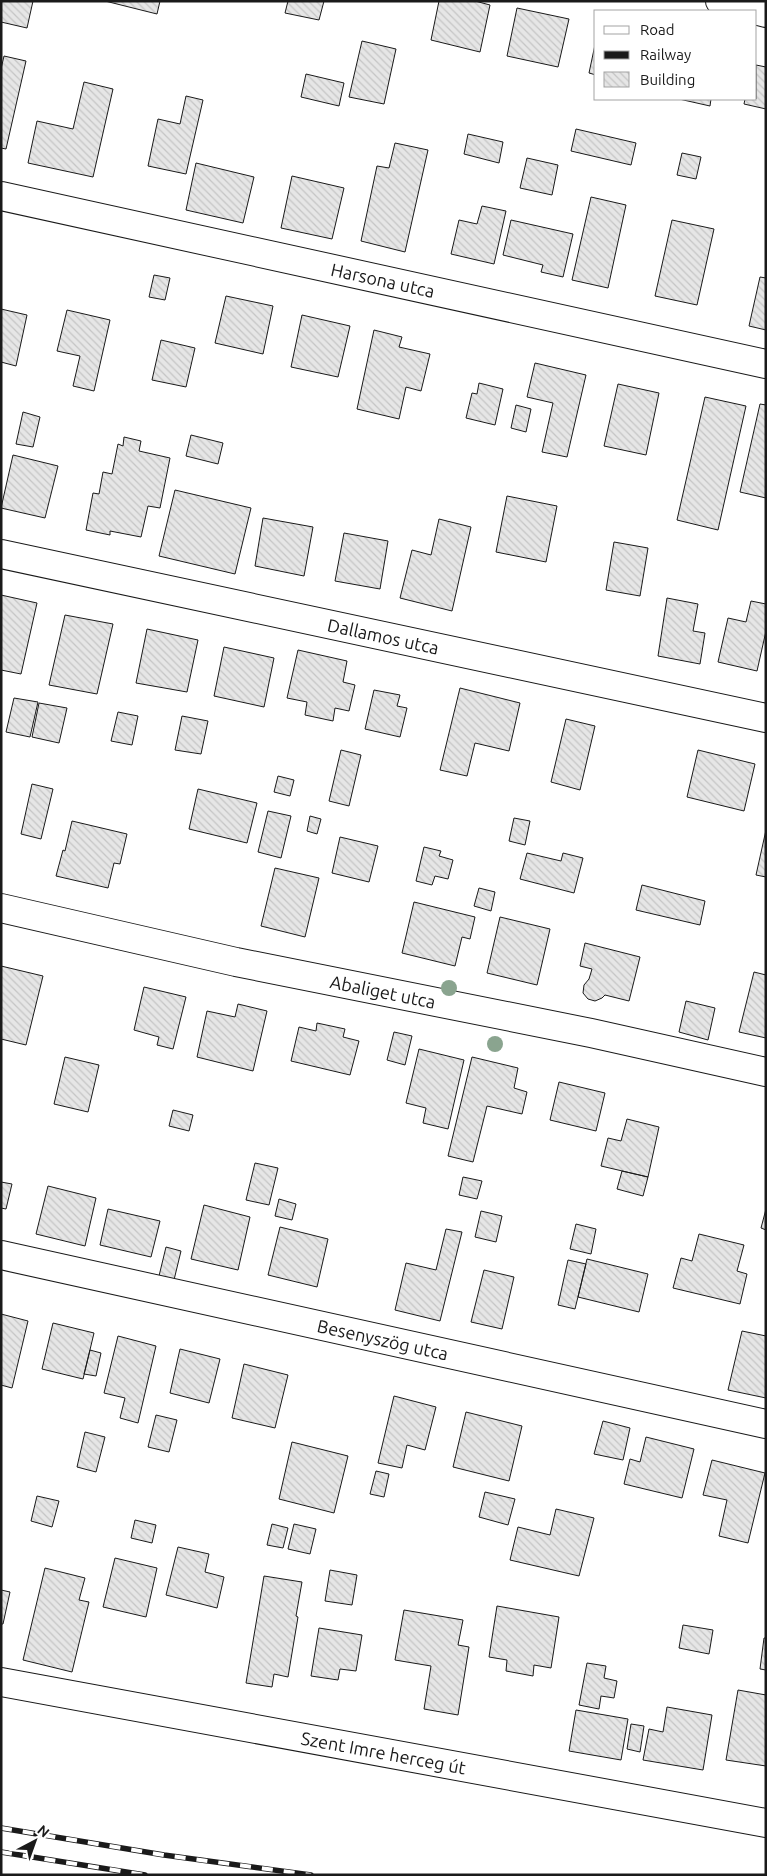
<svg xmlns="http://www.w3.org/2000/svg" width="767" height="1876" font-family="Ubuntu,sans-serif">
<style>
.building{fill:url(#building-back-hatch);stroke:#1a1a1a}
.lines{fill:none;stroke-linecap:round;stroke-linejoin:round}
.minor-casing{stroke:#1a1a1a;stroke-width:30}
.tertiary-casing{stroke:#1a1a1a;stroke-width:30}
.minor{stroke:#fff;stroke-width:28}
.tertiary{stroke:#fff;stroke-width:28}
.rail-casing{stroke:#1a1a1a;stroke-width:5.5}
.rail{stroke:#fff;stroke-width:4;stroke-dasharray:11;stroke-linecap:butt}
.tree{fill:#8aa48f}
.labels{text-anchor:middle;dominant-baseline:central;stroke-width:4;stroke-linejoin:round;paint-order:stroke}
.street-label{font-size:18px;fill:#1a1a1a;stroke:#fff}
</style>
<defs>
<pattern id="building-back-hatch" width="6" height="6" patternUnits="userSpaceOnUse" patternTransform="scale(1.25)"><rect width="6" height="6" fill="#e6e6e6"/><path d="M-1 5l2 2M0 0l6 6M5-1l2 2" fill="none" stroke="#c5c5c5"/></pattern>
</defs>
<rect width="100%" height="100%" fill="#fff"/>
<path class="building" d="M 1,1 L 33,1 L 27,28 L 1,22 Z
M 105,1 L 160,1 L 157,14 Z
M 288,1 L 324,1 L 319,20 L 285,13 Z
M 439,1 L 475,1 L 490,5 L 480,52 L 431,40 Z
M 517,8 L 569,19 L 558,67 L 507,56 Z
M 596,40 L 596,75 L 589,73 Z
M 362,41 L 396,49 L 384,104 L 349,97 Z
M 4,56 L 26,61 L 6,149 L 1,148 L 1,69 Z
M 756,65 L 766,67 L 766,109 L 744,104 L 745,99 L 756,99 Z
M 306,74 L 344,83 L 339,106 L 301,97 Z
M 84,82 L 113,89 L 93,177 L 28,163 L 37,121 L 73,129 Z
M 186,96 L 203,100 L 186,174 L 148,166 L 158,119 L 180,124 Z
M 679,99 L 711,99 L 710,106 Z
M 576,129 L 636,143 L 631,165 L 571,151 Z
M 468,134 L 503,142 L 499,163 L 464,154 Z
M 395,143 L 428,150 L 405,252 L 361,241 L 377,166 L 389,168 Z
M 682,153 L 701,157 L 696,179 L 677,175 Z
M 527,158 L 558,165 L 552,195 L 520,188 Z
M 196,163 L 254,177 L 243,223 L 186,210 Z
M 292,176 L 344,188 L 332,239 L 281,228 Z
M 591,197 L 626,205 L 608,288 L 572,280 Z
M 482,206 L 506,211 L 494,264 L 451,254 L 459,220 L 477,224 Z
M 511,220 L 573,234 L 563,277 L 541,272 L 543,265 L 503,255 Z
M 672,220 L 714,229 L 697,305 L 655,296 Z
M 154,275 L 170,278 L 165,300 L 149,297 Z
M 760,277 L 766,278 L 766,330 L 749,326 Z
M 226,296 L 273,306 L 263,354 L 215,343 Z
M 1,309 L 27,315 L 16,366 L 1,362 Z
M 67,310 L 110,320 L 94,391 L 73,386 L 80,356 L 57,351 Z
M 302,315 L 350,326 L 338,377 L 291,367 Z
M 374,330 L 402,337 L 399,347 L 430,354 L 421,391 L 406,387 L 399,419 L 357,409 Z
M 161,340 L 195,348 L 186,387 L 152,380 Z
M 535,363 L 586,375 L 567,457 L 542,452 L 553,403 L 527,397 Z
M 479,383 L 503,389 L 495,425 L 466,418 L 472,393 L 477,394 Z
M 618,384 L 659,393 L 646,455 L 604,446 Z
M 705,397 L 746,406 L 718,530 L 677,520 Z
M 760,404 L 766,405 L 766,498 L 740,492 Z
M 516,405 L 531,409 L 526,432 L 511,428 Z
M 23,412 L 40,417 L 33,447 L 16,444 Z
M 191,435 L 223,443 L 218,464 L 186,456 Z
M 124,437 L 141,441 L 139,451 L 170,458 L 160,508 L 148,506 L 141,537 L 110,531 L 110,535 L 86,530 L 93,493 L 99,494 L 103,472 L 112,474 L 118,444 L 123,446 Z
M 13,455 L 58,466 L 45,518 L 1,508 Z
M 175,490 L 251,508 L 235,574 L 159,556 Z
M 507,496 L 557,506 L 546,562 L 496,552 Z
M 263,518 L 313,527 L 304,576 L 255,566 Z
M 439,519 L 471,527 L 452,611 L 400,598 L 412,550 L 431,555 Z
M 344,533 L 388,541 L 380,589 L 335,581 Z
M 614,542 L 648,548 L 640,596 L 606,590 Z
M 1,595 L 37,603 L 21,674 L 1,670 Z
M 667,598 L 698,604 L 693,631 L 705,633 L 700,664 L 658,656 Z
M 751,601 L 766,604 L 766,631 L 757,671 L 718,662 L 728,618 L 746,622 Z
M 65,615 L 113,624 L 97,694 L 49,685 Z
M 147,629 L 198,640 L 187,692 L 136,683 Z
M 224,647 L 274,658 L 264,707 L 214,696 Z
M 298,650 L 347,661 L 343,682 L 355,685 L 349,711 L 335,708 L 333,721 L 305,715 L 307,702 L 287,698 Z
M 460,688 L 520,703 L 509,751 L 475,743 L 467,776 L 440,770 Z
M 374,690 L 400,695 L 397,706 L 407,708 L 400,737 L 365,729 Z
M 14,698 L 38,702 L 30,737 L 6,732 Z
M 39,703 L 67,708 L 59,743 L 32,737 Z
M 118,712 L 138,716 L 132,745 L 111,741 Z
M 182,716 L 208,721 L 201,754 L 175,750 Z
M 566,719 L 595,726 L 580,790 L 551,782 Z
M 341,750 L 361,755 L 349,806 L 329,801 Z
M 698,750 L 755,764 L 744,811 L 687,797 Z
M 278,776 L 294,780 L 290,796 L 274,792 Z
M 32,784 L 53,789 L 41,839 L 21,834 Z
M 198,789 L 257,803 L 247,843 L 189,829 Z
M 268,811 L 291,816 L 281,858 L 258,852 Z
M 310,816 L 321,819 L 317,834 L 307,831 Z
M 514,818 L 530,821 L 525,845 L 509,841 Z
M 72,821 L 127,834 L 120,864 L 114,863 L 108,888 L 56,876 L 63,850 L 65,851 Z
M 766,830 L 766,877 L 756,875 Z
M 340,837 L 378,846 L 369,882 L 332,873 Z
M 424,847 L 441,851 L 439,856 L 453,860 L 448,879 L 435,876 L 432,885 L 416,881 Z
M 527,853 L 561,861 L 563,853 L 583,858 L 574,893 L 520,879 Z
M 275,868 L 319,878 L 305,937 L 261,926 Z
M 642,885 L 705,901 L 700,925 L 636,910 Z
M 479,888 L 495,892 L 491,911 L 474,906 Z
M 414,902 L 475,917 L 470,939 L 462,937 L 455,966 L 402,953 Z
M 500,917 L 550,929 L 537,985 L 487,973 Z
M 585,943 L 640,957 L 629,1001 L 605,995 L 602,998 L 595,1001 L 588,999 L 583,993 L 584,985 L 589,979 L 592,969 L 580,966 Z
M 1,966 L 43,976 L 26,1045 L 1,1039 Z
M 754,972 L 766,975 L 766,1038 L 739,1032 Z
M 144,987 L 186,997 L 173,1049 L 157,1045 L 159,1037 L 134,1030 Z
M 686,1001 L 715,1008 L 708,1040 L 679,1032 Z
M 238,1004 L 267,1011 L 253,1071 L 197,1057 L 207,1011 L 235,1017 Z
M 317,1023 L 345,1029 L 343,1037 L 359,1041 L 350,1075 L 291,1061 L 299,1027 L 316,1031 Z
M 394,1032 L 412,1036 L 405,1065 L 387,1060 Z
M 419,1049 L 464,1060 L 448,1129 L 423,1123 L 426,1108 L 406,1103 Z
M 65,1057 L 99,1065 L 88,1112 L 54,1104 Z
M 472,1057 L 518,1068 L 514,1088 L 527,1092 L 522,1114 L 487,1106 L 473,1162 L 448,1156 Z
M 559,1082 L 605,1093 L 596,1131 L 550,1120 Z
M 173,1110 L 193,1115 L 189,1131 L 169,1126 Z
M 627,1119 L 659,1127 L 648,1177 L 601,1166 L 608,1138 L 621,1141 Z
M 255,1163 L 278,1168 L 269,1205 L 246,1200 Z
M 622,1171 L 648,1177 L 643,1196 L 617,1189 Z
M 463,1177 L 482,1181 L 477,1199 L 459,1195 Z
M 1,1182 L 12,1184 L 6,1209 L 1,1208 Z
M 48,1186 L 96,1198 L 85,1246 L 36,1234 Z
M 279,1199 L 296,1204 L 292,1220 L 275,1216 Z
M 204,1205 L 250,1217 L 238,1270 L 191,1259 Z
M 108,1209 L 160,1221 L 151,1257 L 100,1245 Z
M 766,1209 L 766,1230 L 761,1228 Z
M 481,1211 L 502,1216 L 496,1242 L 475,1237 Z
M 576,1224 L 596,1229 L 591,1254 L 570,1249 Z
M 280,1227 L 328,1239 L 317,1287 L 268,1275 Z
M 446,1229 L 462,1232 L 440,1321 L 395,1310 L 406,1263 L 436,1270 Z
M 699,1234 L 744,1245 L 737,1271 L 747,1274 L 740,1304 L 673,1288 L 681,1258 L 692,1261 Z
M 166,1247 L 181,1251 L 174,1280 L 159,1276 Z
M 587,1259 L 648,1274 L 639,1312 L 578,1297 Z
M 568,1260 L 586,1264 L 575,1309 L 558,1305 Z
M 484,1270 L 514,1277 L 502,1329 L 471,1322 Z
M 1,1314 L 28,1321 L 12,1388 L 1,1385 Z
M 53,1323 L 94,1333 L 83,1379 L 42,1369 Z
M 742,1331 L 766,1336 L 766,1398 L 728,1390 Z
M 118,1336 L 156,1346 L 138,1423 L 120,1418 L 125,1398 L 104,1393 Z
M 180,1349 L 220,1359 L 209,1403 L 170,1393 Z
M 90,1350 L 101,1353 L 96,1376 L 84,1374 Z
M 244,1364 L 288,1375 L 275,1428 L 232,1418 Z
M 394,1396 L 436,1407 L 425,1450 L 407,1445 L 402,1468 L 378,1463 Z
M 466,1412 L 522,1426 L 509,1481 L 453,1467 Z
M 156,1415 L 177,1420 L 169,1452 L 148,1447 Z
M 603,1421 L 630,1428 L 623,1460 L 594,1454 Z
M 85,1432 L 105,1437 L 96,1472 L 77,1467 Z
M 646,1437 L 694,1449 L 682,1498 L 624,1484 L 630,1459 L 640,1462 Z
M 292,1442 L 348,1456 L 334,1513 L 279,1499 Z
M 712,1460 L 765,1473 L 748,1543 L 719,1536 L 727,1500 L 703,1495 Z
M 376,1471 L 389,1474 L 384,1497 L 370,1494 Z
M 485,1492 L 515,1499 L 508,1525 L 479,1517 Z
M 37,1496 L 59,1501 L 52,1527 L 31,1521 Z
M 556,1509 L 594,1518 L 579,1576 L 510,1560 L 518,1527 L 550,1535 Z
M 135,1520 L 156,1525 L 152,1543 L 131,1538 Z
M 272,1524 L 288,1528 L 283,1548 L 267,1545 Z
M 294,1524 L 316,1529 L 310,1554 L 288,1549 Z
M 178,1547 L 209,1554 L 205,1572 L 224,1577 L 217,1608 L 166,1595 Z
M 115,1558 L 157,1568 L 146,1617 L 103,1607 Z
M 45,1568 L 85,1578 L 79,1600 L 89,1602 L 72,1672 L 23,1660 Z
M 330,1570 L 357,1575 L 352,1605 L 325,1601 Z
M 264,1576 L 302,1582 L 296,1616 L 298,1617 L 288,1677 L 274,1674 L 272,1687 L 246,1683 Z
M 1,1590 L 10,1592 L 3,1624 L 1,1624 Z
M 497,1606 L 559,1617 L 551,1668 L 534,1665 L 533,1676 L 506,1671 L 507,1660 L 489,1657 Z
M 404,1610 L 463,1620 L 458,1645 L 469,1647 L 458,1715 L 424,1709 L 431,1666 L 395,1660 Z
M 683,1625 L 713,1630 L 709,1654 L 679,1648 Z
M 319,1628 L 362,1635 L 356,1671 L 340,1669 L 338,1680 L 311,1676 Z
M 764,1638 L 766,1638 L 766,1670 L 760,1669 Z
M 587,1663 L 606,1666 L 604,1678 L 617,1681 L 614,1698 L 601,1696 L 599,1709 L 579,1705 Z
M 738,1690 L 766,1695 L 766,1766 L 726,1760 Z
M 667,1707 L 712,1715 L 703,1770 L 643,1760 L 649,1729 L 663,1732 Z
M 576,1710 L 628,1719 L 621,1760 L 569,1751 Z
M 631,1724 L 644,1726 L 640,1752 L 627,1749 Z"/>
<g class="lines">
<defs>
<g id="minor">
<path d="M 720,1 L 766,13"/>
<path id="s1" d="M 1,196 L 766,364"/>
<path id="s2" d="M 1,554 L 766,718"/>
<path id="s3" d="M 1,908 L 236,962 L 591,1033 L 766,1072"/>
<path id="s4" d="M 1,1255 L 766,1424"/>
</g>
<g id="tertiary">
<path id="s5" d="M 1,1682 L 766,1823"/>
</g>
</defs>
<use href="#minor" class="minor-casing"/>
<use href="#tertiary" class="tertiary-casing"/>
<use href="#minor" class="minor"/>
<use href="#tertiary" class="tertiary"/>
<defs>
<path id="rail" d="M 1,1828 L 164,1855 L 311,1875
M 1,1852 L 145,1875"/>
</defs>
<use href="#rail" class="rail-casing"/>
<use href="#rail" class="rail"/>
</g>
<g class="tree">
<circle cx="449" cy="988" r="8"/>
<circle cx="495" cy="1044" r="8"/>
</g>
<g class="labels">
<g class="street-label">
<text stroke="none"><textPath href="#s1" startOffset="391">Harsona utca</textPath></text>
<text stroke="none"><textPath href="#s2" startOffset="391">Dallamos utca</textPath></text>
<text stroke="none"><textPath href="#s3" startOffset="391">Abaliget utca</textPath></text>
<text stroke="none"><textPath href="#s4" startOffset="391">Besenyszög utca</textPath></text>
<text stroke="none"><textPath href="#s5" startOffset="389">Szent Imre herceg út</textPath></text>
</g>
</g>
<rect width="767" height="1876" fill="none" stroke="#1a1a1a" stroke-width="5"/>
<rect x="594" y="10" width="162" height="90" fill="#ffffff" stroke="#a3a3a3"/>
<rect x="604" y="26" width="25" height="8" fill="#ffffff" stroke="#a3a3a3"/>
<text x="640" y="35" font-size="15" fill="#1a1a1a">Road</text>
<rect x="604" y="51" width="25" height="8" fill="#1a1a1a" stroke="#a3a3a3"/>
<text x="640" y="60" font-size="15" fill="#1a1a1a">Railway</text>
<rect x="604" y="72" width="25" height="15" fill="url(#building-back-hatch)" stroke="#a3a3a3"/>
<text x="640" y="85" font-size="15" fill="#1a1a1a">Building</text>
<g transform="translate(35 1841) rotate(41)" stroke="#ffffff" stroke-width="4" paint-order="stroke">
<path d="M0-4L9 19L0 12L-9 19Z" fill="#1a1a1a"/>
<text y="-8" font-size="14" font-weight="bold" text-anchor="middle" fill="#1a1a1a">N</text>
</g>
</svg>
